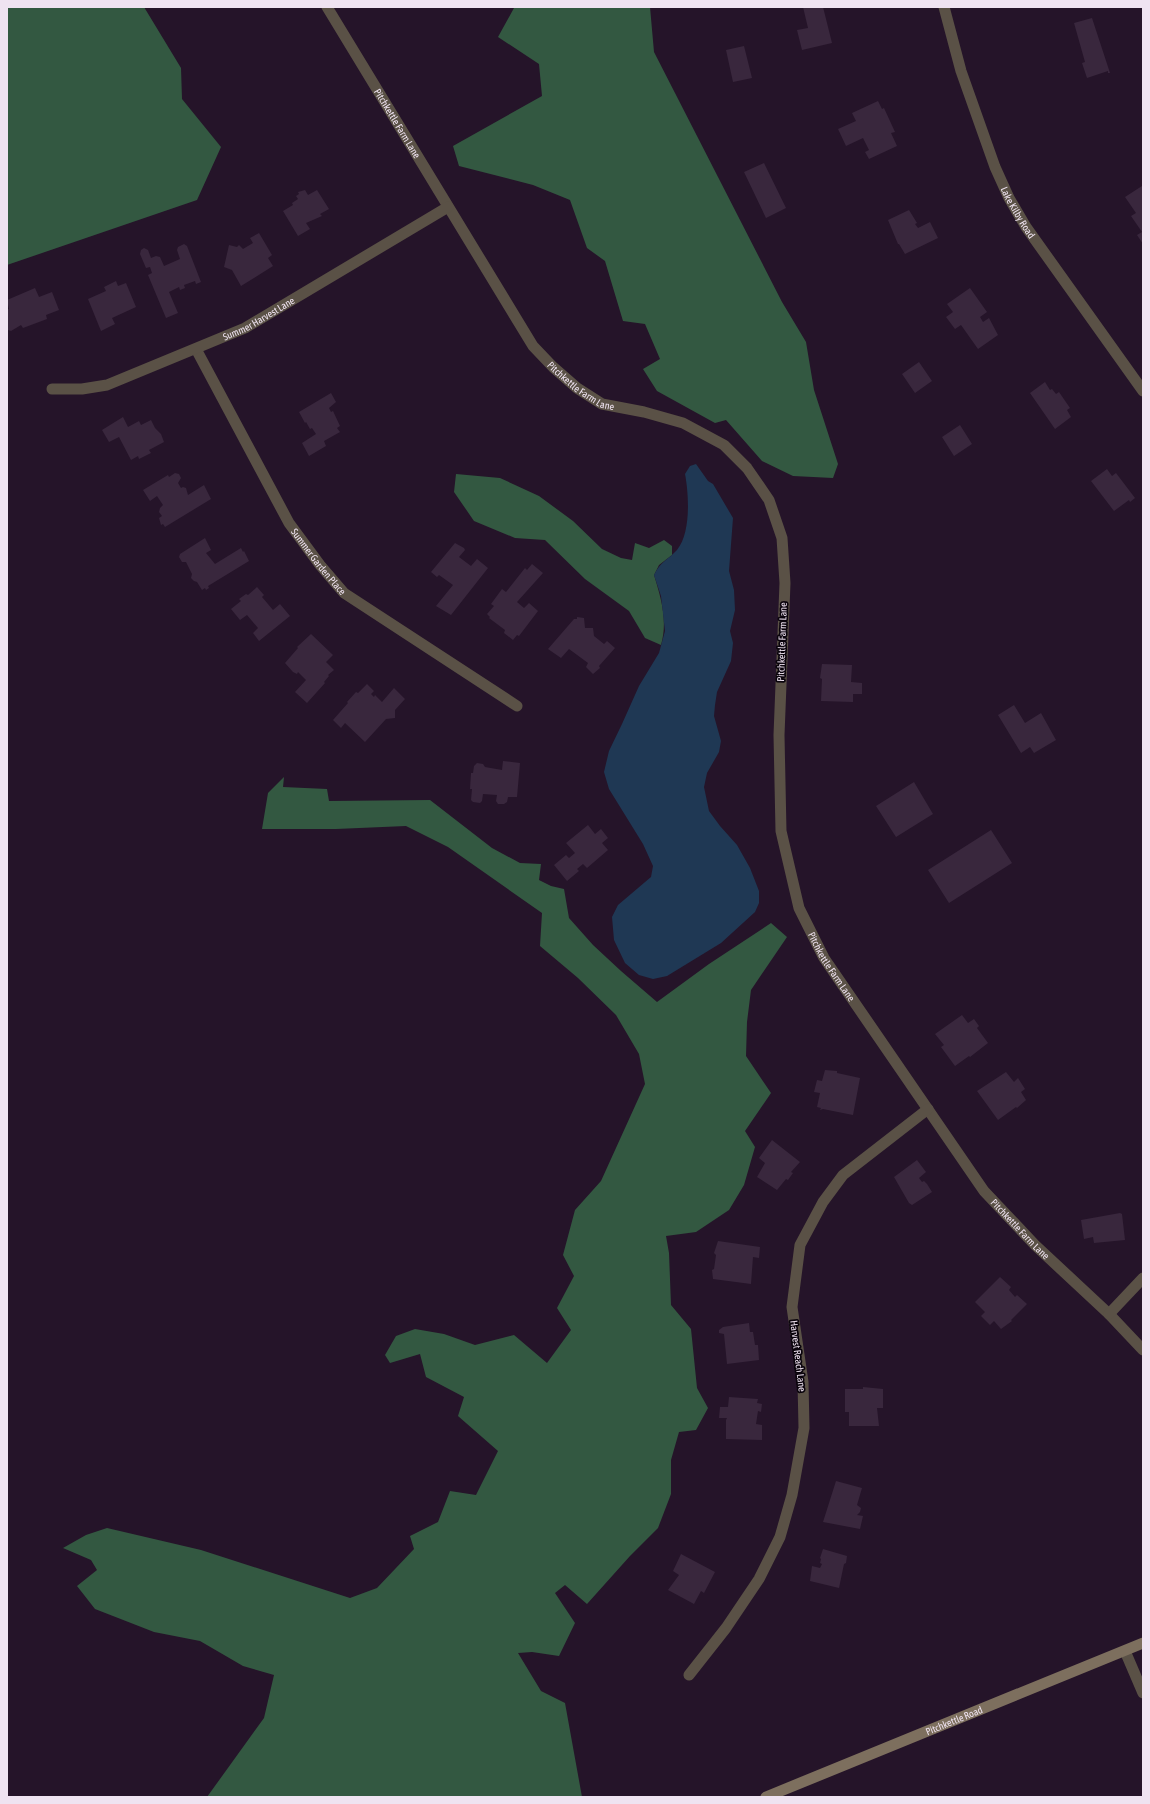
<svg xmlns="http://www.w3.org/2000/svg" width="1150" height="1804" font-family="'Asap Condensed',sans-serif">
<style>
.forest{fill:#335841}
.water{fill:#1f3854}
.building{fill:#39273d}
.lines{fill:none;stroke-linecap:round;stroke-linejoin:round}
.minor{stroke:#5a5146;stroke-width:11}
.tertiary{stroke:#5a5146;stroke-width:11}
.secondary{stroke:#7d6f5e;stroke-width:11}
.labels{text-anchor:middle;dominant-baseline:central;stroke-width:3.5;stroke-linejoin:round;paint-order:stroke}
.street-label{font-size:10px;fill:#efe3f1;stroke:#0a040c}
</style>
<rect width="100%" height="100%" fill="#251429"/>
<path class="forest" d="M 7,7 L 144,7 L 181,68 L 182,99 L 221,147 L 197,200 L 7,265 Z
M 524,7 L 650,7 L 654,52 L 782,302 L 806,342 L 814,390 L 838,464 L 833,478 L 793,476 L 762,461 L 726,420 L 715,423 L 657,391 L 643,369 L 660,359 L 645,324 L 623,321 L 605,261 L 587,248 L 570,200 L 533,185 L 459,166 L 453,146 L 542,96 L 539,64 L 498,37 L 514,8 Z
M 456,474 L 500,478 L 539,496 L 573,521 L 602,549 L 621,558 L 632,560 L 635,543 L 649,548 L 664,540 L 672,546 L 672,555 L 659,565 L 654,575 C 661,598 668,621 661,645 L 645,638 L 629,611 L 585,579 L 545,540 L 515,538 L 474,521 L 454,492 Z
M 284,777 L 283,787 L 327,789 L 329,801 L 430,800 L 492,848 L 520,863 L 541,864 L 539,880 L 551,886 L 564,889 L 569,918 L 593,945 L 621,971 L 657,1002 L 709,964 L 771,923 L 787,937 L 751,990 L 747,1022 L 746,1056 L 771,1093 L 745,1131 L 755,1147 L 744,1185 L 729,1210 L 696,1232 L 666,1236 L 669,1253 L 671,1305 L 691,1329 L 697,1388 L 708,1408 L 696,1430 L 679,1432 L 671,1460 L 671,1494 L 658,1528 L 630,1556 L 587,1604 L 565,1585 L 555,1593 L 575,1623 L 559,1656 L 532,1652 L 518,1653 L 541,1691 L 565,1703 L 582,1797 L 207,1797 L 264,1718 L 274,1675 L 243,1666 L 200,1641 L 154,1632 L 95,1609 L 77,1586 L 97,1570 L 91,1560 L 63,1548 L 86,1535 L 107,1528 L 201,1550 L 350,1598 L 377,1588 L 414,1549 L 410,1536 L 438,1522 L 450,1491 L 476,1495 L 498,1451 L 458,1416 L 464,1397 L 426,1377 L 420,1354 L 390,1363 L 385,1355 L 396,1336 L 415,1329 L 444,1334 L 475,1345 L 514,1335 L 547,1363 L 571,1330 L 557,1308 L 574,1276 L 563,1255 L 575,1210 L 601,1181 L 645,1084 L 639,1054 L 616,1015 L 578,978 L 540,946 L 542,913 L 448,847 L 406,826 L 336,829 L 262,829 L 268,793 Z"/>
<path class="water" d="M 696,464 L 708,481 L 713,484 L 733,518 L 729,571 L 734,590 L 735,610 L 730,631 L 733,643 L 731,661 L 717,692 L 715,705 L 714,716 L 721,741 L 719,752 L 707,773 L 704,787 L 709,811 L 720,826 L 737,845 L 750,868 L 759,891 L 759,903 L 755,912 L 721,943 L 667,976 L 653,979 L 639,975 L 625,963 L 614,940 L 612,917 L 618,905 L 651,877 L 653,866 L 643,844 L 609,789 L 604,772 L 609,751 L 622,724 L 639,686 L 659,653 L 665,631 L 661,596 L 654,575 C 661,561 668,560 677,550 C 691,533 689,495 685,474 L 690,466 Z"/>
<path class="building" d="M 803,7 L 823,7 L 832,43 L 802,50 L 797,30 L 808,28 Z
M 1092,18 L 1110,73 L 1108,73 L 1108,71 L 1087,78 L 1082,63 L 1085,62 L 1074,23 Z
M 744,46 L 752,78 L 733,82 L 726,50 Z
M 878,101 L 882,109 L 884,108 L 895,132 L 891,133 L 897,146 L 869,159 L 865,152 L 869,150 L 863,138 L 846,146 L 838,129 L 856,121 L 852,113 Z
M 764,163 L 786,208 L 766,218 L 744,172 Z
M 1142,186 L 1143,188 L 1143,244 L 1137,235 L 1142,232 L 1131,216 L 1136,213 L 1125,197 Z
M 305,190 L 308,195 L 317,190 L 329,209 L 320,214 L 322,216 L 306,223 L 310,229 L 298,236 L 283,211 L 293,205 L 292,203 L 298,199 L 296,196 L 299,194 L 298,192 Z
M 909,210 L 917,223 L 915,224 L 918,228 L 930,222 L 938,238 L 905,254 L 899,244 L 898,244 L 888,220 Z
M 259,233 L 272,255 L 268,258 L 273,266 L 241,286 L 232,270 L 224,267 L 229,245 L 237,247 L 239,245 L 243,249 L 253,243 L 250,238 Z
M 184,244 L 187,246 L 201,282 L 196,284 L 195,281 L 184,285 L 185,288 L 180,290 L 179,287 L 169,292 L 178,313 L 166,318 L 148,275 L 152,273 L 150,267 L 146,268 L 140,254 L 141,250 L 144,248 L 148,250 L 151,258 L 156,256 L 160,257 L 164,266 L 180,259 L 177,250 L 178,247 Z
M 116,281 L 118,286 L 126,283 L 136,307 L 112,318 L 115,324 L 101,331 L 88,299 L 106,291 L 104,287 Z
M 35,288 L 39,297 L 52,292 L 59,310 L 46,315 L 47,319 L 23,328 L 21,325 L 11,331 L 8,330 L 7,310 L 9,309 L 7,300 Z
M 970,288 L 987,312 L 980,317 L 983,322 L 989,318 L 998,335 L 978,349 L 961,325 L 955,329 L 946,317 L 953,312 L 947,304 Z
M 919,362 L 932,381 L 915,393 L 902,374 Z
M 1045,382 L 1050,390 L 1052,389 L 1056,394 L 1059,392 L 1070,408 L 1067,410 L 1071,417 L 1055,429 L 1030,393 Z
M 331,393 L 336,402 L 329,408 L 331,412 L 333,411 L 340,426 L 337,428 L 340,432 L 324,441 L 326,446 L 309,456 L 302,443 L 316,434 L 312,428 L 310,429 L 306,422 L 305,423 L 299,412 Z
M 123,417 L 128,427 L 139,421 L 141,425 L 151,420 L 155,428 L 161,434 L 164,442 L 149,450 L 151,453 L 139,459 L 138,456 L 131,460 L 119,437 L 109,442 L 102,430 Z
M 960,425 L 972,444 L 954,456 L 942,437 Z
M 1107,469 L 1112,476 L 1116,473 L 1135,498 L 1130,502 L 1129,500 L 1114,511 L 1091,481 Z
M 175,473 L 179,474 L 181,478 L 178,483 L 181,488 L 183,487 L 186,488 L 188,495 L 204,485 L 211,499 L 165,527 L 163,524 L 161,525 L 159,518 L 162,516 L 159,512 L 160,508 L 163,505 L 157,496 L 150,501 L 143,490 L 168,475 L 169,477 Z
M 205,538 L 211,550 L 206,553 L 215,564 L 241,548 L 243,552 L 244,551 L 249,561 L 208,586 L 209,588 L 206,590 L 205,588 L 202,590 L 197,582 L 194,581 L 191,578 L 192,574 L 186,562 L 182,562 L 179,557 L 180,554 Z
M 455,543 L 464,548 L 465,550 L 459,557 L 471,566 L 477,559 L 488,568 L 451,615 L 436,606 L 453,585 L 439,575 L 437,577 L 431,572 Z
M 532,564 L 543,573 L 517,602 L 524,608 L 529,603 L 538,611 L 519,636 L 517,635 L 513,640 L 504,633 L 505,630 L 489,618 L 490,617 L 487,614 L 494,606 L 491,604 L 502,589 L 506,592 L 525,568 L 527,570 Z
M 257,587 L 264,595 L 262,597 L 273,610 L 280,604 L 290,616 L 259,641 L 253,633 L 258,628 L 247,615 L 240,620 L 231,609 L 241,601 L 239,599 L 246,594 L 248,595 Z
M 577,617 L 584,618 L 585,628 L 593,628 L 594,636 L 604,644 L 607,641 L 615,648 L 599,666 L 600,668 L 593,674 L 586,667 L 588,663 L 569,649 L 561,658 L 548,649 L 574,619 L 577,619 Z
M 311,634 L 333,655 L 326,662 L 334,670 L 328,675 L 329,676 L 324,682 L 325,683 L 307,703 L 295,692 L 306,680 L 298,672 L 297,674 L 293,672 L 285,663 L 298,648 L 297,647 Z
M 822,664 L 852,665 L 851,682 L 862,683 L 862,694 L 853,694 L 853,702 L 821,701 L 822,679 L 820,678 Z
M 367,684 L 374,691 L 371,694 L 374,697 L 375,695 L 382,702 L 394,688 L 405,699 L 395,710 L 395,718 L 386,719 L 365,742 L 345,723 L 341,728 L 333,720 L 348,703 L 347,702 L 356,692 L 358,693 Z
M 1014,705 L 1025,723 L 1041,713 L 1056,740 L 1034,753 L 1030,747 L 1021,753 L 998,715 Z
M 503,761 L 520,763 L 517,797 L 508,797 L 507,802 L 504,804 L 498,804 L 496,801 L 497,795 L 483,794 L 482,801 L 480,803 L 473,802 L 471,800 L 472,789 L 470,789 L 471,773 L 473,773 L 474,766 L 477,763 L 483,764 L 485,767 L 502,770 Z
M 914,782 L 933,814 L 896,837 L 876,806 Z
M 588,825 L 595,834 L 601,829 L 608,838 L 602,843 L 608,850 L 587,868 L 583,864 L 577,869 L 579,871 L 567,881 L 554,865 L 566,855 L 569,858 L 575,853 L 566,843 Z
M 991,830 L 1012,863 L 949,903 L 928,870 Z
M 962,1015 L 968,1023 L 974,1019 L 979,1026 L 977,1028 L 988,1043 L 970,1057 L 969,1056 L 955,1066 L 941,1047 L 944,1045 L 935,1034 Z
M 825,1070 L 837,1071 L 837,1073 L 860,1078 L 853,1115 L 823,1109 L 820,1110 L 821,1108 L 817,1107 L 820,1093 L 814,1092 L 817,1080 L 822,1081 Z
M 1006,1072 L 1014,1082 L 1018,1078 L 1025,1089 L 1021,1092 L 1026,1100 L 1017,1108 L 1016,1107 L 998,1120 L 977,1091 Z
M 772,1140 L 800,1162 L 791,1172 L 793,1173 L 788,1180 L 786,1179 L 777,1190 L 757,1177 L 765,1163 L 759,1158 Z
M 917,1160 L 926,1172 L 919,1178 L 922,1182 L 924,1181 L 927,1184 L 932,1192 L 912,1205 L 909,1203 L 894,1177 Z
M 1120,1213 L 1122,1214 L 1125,1240 L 1094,1243 L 1093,1237 L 1084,1239 L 1081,1220 Z
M 718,1241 L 760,1247 L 759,1258 L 753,1257 L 751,1284 L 713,1279 L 712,1270 L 714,1269 L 716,1255 L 714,1253 Z
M 1000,1277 L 1011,1287 L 1009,1290 L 1015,1297 L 1017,1295 L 1027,1304 L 1011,1320 L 1012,1321 L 1001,1329 L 994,1321 L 990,1325 L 981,1316 L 985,1312 L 975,1302 Z
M 749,1323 L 750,1332 L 753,1332 L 755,1345 L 758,1345 L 759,1360 L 727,1364 L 724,1334 L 719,1333 L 719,1330 L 723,1327 Z
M 863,1387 L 883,1389 L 883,1408 L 877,1408 L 879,1426 L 849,1426 L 849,1412 L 845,1412 L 845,1389 L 863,1389 Z
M 729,1397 L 758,1399 L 757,1403 L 762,1404 L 761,1412 L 758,1411 L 756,1424 L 762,1425 L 762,1440 L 726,1439 L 726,1420 L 727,1418 L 719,1418 L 720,1407 L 728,1407 Z
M 836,1481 L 862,1488 L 857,1505 L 861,1508 L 860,1512 L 857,1515 L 863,1516 L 860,1529 L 823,1522 Z
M 823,1549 L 847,1556 L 846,1563 L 844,1564 L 839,1588 L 810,1581 L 812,1566 L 820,1568 L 822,1564 L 820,1563 L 821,1559 L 820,1558 Z
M 681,1554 L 715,1572 L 704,1593 L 701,1591 L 694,1604 L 668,1590 L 679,1575 L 673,1571 Z"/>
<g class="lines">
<g class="minor">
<path id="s1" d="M 327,7 L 533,346 L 553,367 L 577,388 L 602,404 L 644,412 L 683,423 L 724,445 L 747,468 L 769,500 L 782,538 L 785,583 L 779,735 L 781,831 L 799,908 L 824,958 L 984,1191 L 1035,1245 L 1109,1314 L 1143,1350"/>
<path id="s2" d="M 196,349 L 289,523 L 320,565 L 344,593 L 517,706"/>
<path id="s3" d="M 52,389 L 82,389 L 107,385 L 245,328 L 448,207"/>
<path d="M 1109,1314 L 1143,1278"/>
<path d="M 1125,1651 L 1143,1693"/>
<path d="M 689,1675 L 726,1628 L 759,1579 L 780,1537 L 792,1495 L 804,1428 L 803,1382 L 792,1307 L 800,1245 L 823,1202 L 843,1175 L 928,1109"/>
</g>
<path class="tertiary" id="s4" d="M 944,7 L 961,71 L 995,167 L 1009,198 L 1026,227 L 1143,391"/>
<path class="secondary" id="s5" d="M 766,1797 L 1143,1643"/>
</g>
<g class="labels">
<g class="street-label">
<text stroke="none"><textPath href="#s1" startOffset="136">Pitchkettle Farm Lane</textPath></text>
<text stroke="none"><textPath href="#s4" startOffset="219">Lake Kilby Road</textPath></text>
<text stroke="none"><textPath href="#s3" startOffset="221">Summer Harvest Lane</textPath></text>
<text stroke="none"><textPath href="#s1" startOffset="460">Pitchkettle Farm Lane</textPath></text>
<text stroke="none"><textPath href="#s2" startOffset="246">Summer Garden Place</textPath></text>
<text transform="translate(782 642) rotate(-88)">Pitchkettle Farm Lane</text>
<text stroke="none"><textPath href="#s1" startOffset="1168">Pitchkettle Farm Lane</textPath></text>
<text stroke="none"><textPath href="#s1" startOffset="1492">Pitchkettle Farm Lane</textPath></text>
<text transform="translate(798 1356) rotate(83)">Harvest Reach Lane</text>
<text stroke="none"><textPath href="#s5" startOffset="203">Pitchkettle Road</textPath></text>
</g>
</g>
<rect width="1150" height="1804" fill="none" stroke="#efe3f1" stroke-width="16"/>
</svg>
